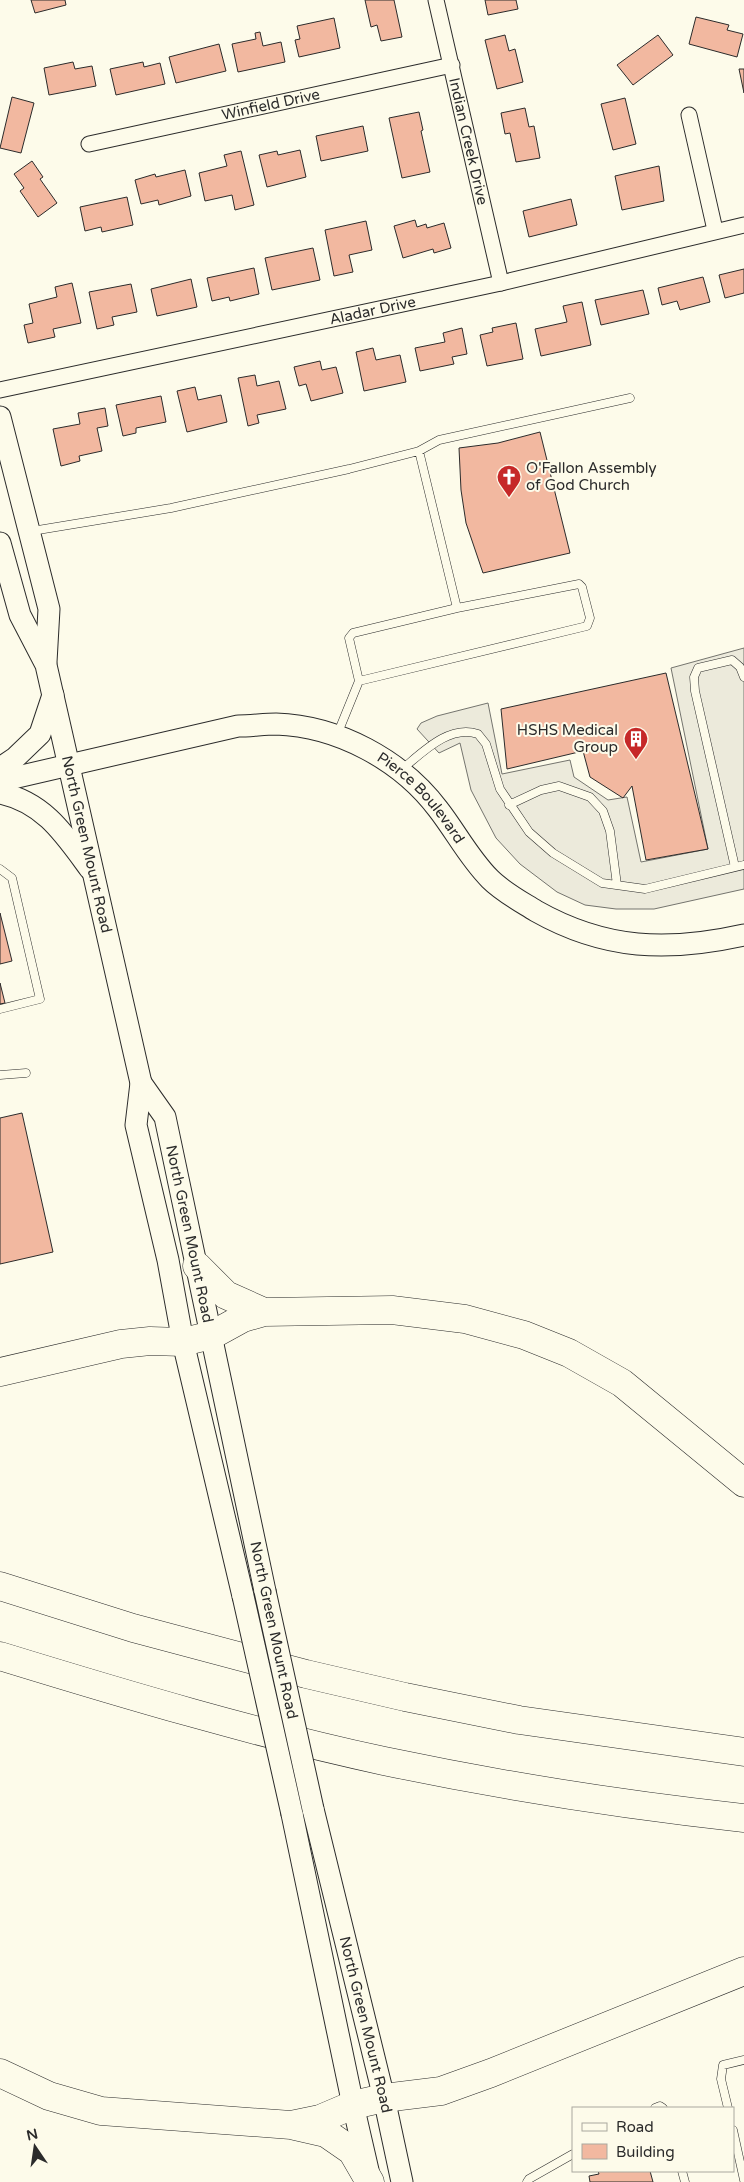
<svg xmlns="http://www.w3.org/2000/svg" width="744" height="2182" font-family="'Varela Round',sans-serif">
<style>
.parking{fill:#eceadb;stroke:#74746e}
.building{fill:#f2b8a0;stroke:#2b2b2b}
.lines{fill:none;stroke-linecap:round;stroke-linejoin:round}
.lane-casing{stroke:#2b2b2b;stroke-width:9}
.street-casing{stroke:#2b2b2b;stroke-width:17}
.secondary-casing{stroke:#2b2b2b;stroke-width:23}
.highway-casing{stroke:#2b2b2b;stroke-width:29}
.lane{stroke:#fdfbea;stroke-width:8}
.street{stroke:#fdfbea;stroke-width:15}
.secondary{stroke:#fdfbea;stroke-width:21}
.highway{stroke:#fdfbea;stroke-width:28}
.secondary-bridge-casing{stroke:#2b2b2b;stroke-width:23;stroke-linecap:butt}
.secondary-bridge{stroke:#fdfbea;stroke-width:21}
.labels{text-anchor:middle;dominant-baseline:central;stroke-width:4;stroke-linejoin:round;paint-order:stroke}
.street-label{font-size:15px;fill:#2b2b2b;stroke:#fdfbea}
.poi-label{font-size:15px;fill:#2b2b2b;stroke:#fdfbea;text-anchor:start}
</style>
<rect width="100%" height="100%" fill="#fdfbea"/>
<path class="parking" d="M 744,648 L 744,889 L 654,909 L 616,909 L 585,905 L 557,892 L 520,864 L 496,838 L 471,790 L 460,743 L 439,753 L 417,729 L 421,723 L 437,716 L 488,703 L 502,774 L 570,760 L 574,777 L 608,800 L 627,797 L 641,862 L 708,849 L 671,668 Z"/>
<path class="building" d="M 31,0 L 65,0 L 66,5 L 35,13 Z
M 365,0 L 394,0 L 402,37 L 381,41 L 377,25 L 371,27 Z
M 485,0 L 516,0 L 518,9 L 488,15 Z
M 696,17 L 729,25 L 727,30 L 743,34 L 737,57 L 689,44 Z
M 334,18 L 340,48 L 299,57 L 295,40 L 300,39 L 297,26 Z
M 260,32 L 263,46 L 281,42 L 285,62 L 238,72 L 232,44 L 256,39 L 255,33 Z
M 505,35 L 509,51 L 515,49 L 523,82 L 497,89 L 485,40 Z
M 658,35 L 673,55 L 633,85 L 617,65 Z
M 219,44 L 226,71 L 176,83 L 169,57 Z
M 73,62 L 75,69 L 92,66 L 96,86 L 49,95 L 44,68 Z
M 143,62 L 144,67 L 160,63 L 165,84 L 116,95 L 110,69 Z
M 739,69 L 744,69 L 744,93 Z
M 12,97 L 34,103 L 21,153 L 0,148 Z
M 625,98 L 636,144 L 613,150 L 601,104 Z
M 525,108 L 529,127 L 534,126 L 540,158 L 516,162 L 510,133 L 505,134 L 501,113 Z
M 419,112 L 423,130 L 421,131 L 430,172 L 402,178 L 389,118 Z
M 363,126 L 368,151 L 321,161 L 316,136 Z
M 300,150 L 306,177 L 267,187 L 259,155 L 277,151 L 278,155 Z
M 241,151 L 254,205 L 235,210 L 232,195 L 205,201 L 199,173 L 227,166 L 224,155 Z
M 32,161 L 43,177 L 40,179 L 57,203 L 38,217 L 20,191 L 24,188 L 14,174 Z
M 659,166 L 664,201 L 622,210 L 615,176 Z
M 185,170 L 191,196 L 159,205 L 158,200 L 141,204 L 135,180 L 155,174 L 156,177 Z
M 127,197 L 133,225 L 102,232 L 101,227 L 85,231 L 80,207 Z
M 571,199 L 577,225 L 529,237 L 523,211 Z
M 415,220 L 417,227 L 426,224 L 427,228 L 444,223 L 451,248 L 434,253 L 433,249 L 403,258 L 394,226 Z
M 366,221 L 372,250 L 349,255 L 353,272 L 334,276 L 325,230 Z
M 313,248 L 320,280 L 272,290 L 265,258 Z
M 254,268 L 259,294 L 230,301 L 229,297 L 212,301 L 207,278 Z
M 744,269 L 744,293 L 725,298 L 719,275 Z
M 703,277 L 710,302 L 680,310 L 677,301 L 662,305 L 658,288 Z
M 191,279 L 197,307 L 157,316 L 151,289 Z
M 72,283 L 81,323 L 53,329 L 55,337 L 28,343 L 24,325 L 33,323 L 29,304 L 57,297 L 55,287 Z
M 131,284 L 137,312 L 112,317 L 114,325 L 97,329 L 89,292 Z
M 643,290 L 649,314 L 601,325 L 595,300 Z
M 582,302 L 591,345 L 541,356 L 535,329 L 567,322 L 563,306 Z
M 516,323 L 523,359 L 487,366 L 480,335 L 493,332 L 492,328 Z
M 462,328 L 467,354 L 452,357 L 454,364 L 420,371 L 415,348 L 445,342 L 443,333 Z
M 373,348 L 376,360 L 400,355 L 406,382 L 364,391 L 356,352 Z
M 320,361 L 322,370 L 336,367 L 343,393 L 311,401 L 306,384 L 299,386 L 294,367 Z
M 255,375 L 257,386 L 279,381 L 286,409 L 257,415 L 259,423 L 248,426 L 238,378 Z
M 195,387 L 198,400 L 221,395 L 227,422 L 187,432 L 177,391 Z
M 161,396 L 166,422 L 136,428 L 136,433 L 123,436 L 116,405 Z
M 105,408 L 108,426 L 97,428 L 102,451 L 79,456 L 80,461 L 61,466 L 53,429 L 80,424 L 78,413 Z
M 540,432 L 570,553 L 483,573 L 466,523 L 461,490 L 459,448 L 498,443 Z
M 666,673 L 708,849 L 646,860 L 632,786 L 623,798 L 590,777 L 583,751 L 507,769 L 501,709 Z
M 0,913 L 12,961 L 0,964 Z
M 0,983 L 5,1003 L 0,1004 Z
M 22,1113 L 53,1252 L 0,1264 L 0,1118 Z
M 598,2171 L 650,2171 L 653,2182 L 590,2182 L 589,2176 L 599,2174 Z"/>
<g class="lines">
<defs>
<path id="lane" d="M 419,451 L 439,440 L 630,398
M 32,531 L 171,508 L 349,469 L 419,451 L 457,608 L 353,633 L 349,638 L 359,681 L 337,735
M 359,681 L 587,626 L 590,618 L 582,587 L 579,584 L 457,608
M 401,770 C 422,753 449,724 478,734 L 486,744 L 500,789 L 529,832 L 553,853 L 602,883 L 645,889 L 744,865
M 509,805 L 541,790 L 559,786 L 590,797 L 603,811 L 610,831 L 617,885
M 735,867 L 695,691 L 694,677 L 698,668 L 732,660 L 740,667 L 744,677
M 0,869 L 12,878 L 40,999 L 0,1009
M 0,1075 L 26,1073
M 655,2108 L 660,2106 L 663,2108
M 728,2108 L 721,2079 L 723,2065 L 744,2060
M 733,2130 L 744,2180
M 682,2171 L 685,2182
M 527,2182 L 529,2179 L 573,2154"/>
<g id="street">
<path id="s1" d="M 436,0 L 501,283"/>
<path d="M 689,115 L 715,230"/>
<path id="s2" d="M 89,144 L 452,65"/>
<path id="s3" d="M 0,390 L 501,283 L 744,225"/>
</g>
<g id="secondary">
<path d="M 0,417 L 49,609 L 46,662"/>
<path id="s4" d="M 0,543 L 20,615 L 46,665 L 141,1083 L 136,1125 L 168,1260 L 183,1342 L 243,1596"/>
<path d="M 0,768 L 15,758 L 40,734 L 53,695"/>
<path id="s5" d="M 0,781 L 238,726 C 251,726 264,724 276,724 C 338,726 401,760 438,809 C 456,832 469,858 490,879 C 503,892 520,901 536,911 C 605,950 668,952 744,935"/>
<path d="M 0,793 C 44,802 65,835 90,869"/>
<path id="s6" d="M 141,1083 L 165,1117 L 265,1591"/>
<path id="s7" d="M 313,1809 L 384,2098 L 402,2182"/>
<path d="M 292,1814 L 353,2105 L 368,2170"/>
</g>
<path id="highway" d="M 197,1266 L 226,1295 L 264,1312
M 0,1372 L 121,1344 L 150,1341 L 183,1342 L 212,1335 L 243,1318 L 264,1312 L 392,1310 L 465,1319 L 524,1335 L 569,1353 L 622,1383 L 744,1483
M 0,1586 L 133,1628 L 306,1674 L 405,1697 L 519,1720 L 744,1752
M 0,1656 C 127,1695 255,1733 384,1761 C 503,1786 624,1805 744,1818
M 0,2073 L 49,2096 L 101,2111 L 291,2125 L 326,2133 L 352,2151 L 370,2182
M 291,2125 L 320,2119 L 353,2105 L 384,2098 L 441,2091 L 491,2073 L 744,1971"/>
</defs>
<use href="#lane" class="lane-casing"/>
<use href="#street" class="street-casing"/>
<use href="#secondary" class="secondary-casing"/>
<use href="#highway" class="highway-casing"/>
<use href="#lane" class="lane"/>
<use href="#street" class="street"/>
<use href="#secondary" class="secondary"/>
<use href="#highway" class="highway"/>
<defs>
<path id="secondary-bridge" d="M 265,1591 L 313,1809
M 243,1596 L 292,1814"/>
</defs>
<use href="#secondary-bridge" class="secondary-bridge-casing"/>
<use href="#secondary-bridge" class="secondary-bridge"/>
</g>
<defs>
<symbol id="church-pin" viewBox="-11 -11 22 30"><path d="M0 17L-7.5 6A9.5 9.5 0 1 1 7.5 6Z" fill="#c62828" stroke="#fdfbea"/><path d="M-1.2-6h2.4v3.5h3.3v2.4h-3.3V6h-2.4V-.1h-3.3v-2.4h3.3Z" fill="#fff"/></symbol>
<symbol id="building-pin" viewBox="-11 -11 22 30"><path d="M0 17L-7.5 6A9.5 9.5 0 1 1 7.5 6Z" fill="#c62828" stroke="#fdfbea"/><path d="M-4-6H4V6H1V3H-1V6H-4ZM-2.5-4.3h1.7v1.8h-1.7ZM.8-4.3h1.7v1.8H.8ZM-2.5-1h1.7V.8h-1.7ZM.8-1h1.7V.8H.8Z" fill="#fff"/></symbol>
</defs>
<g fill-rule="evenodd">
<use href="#church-pin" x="495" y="463" width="28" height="38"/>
<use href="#building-pin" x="622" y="725" width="28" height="38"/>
</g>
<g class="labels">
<g class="street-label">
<text stroke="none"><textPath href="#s2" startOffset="186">Winfield Drive</textPath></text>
<text stroke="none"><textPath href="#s1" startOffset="145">Indian Creek Drive</textPath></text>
<text stroke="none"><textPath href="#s3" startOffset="381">Aladar Drive</textPath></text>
<text stroke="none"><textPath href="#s5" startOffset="451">Pierce Boulevard</textPath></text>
<text stroke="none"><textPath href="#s4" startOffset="315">North Green Mount Road</textPath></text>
<text stroke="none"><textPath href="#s6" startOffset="161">North Green Mount Road</textPath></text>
<text transform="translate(274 1630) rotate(78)">North Green Mount Road</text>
<text stroke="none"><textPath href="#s7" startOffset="222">North Green Mount Road</textPath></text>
</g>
<g class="poi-label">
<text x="526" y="468">O'Fallon Assembly<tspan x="526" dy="17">of God Church</tspan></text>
<text x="618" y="730" text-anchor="end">HSHS Medical<tspan x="618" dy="17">Group</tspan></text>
</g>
</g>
<rect x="572" y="2107" width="162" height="65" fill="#fdfbea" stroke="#a9a89e"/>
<rect x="582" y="2123" width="25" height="8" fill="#fdfbea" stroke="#a9a89e"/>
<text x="616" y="2132" font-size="15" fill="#2b2b2b">Road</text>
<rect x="582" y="2144" width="25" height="15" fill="#f2b8a0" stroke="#a9a89e"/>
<text x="616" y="2157" font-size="15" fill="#2b2b2b">Building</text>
<g transform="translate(35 2147) rotate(347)" stroke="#fdfbea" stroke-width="4" paint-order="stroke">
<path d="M0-4L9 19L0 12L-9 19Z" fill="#2b2b2b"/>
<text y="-8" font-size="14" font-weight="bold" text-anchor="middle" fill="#2b2b2b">N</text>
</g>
</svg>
